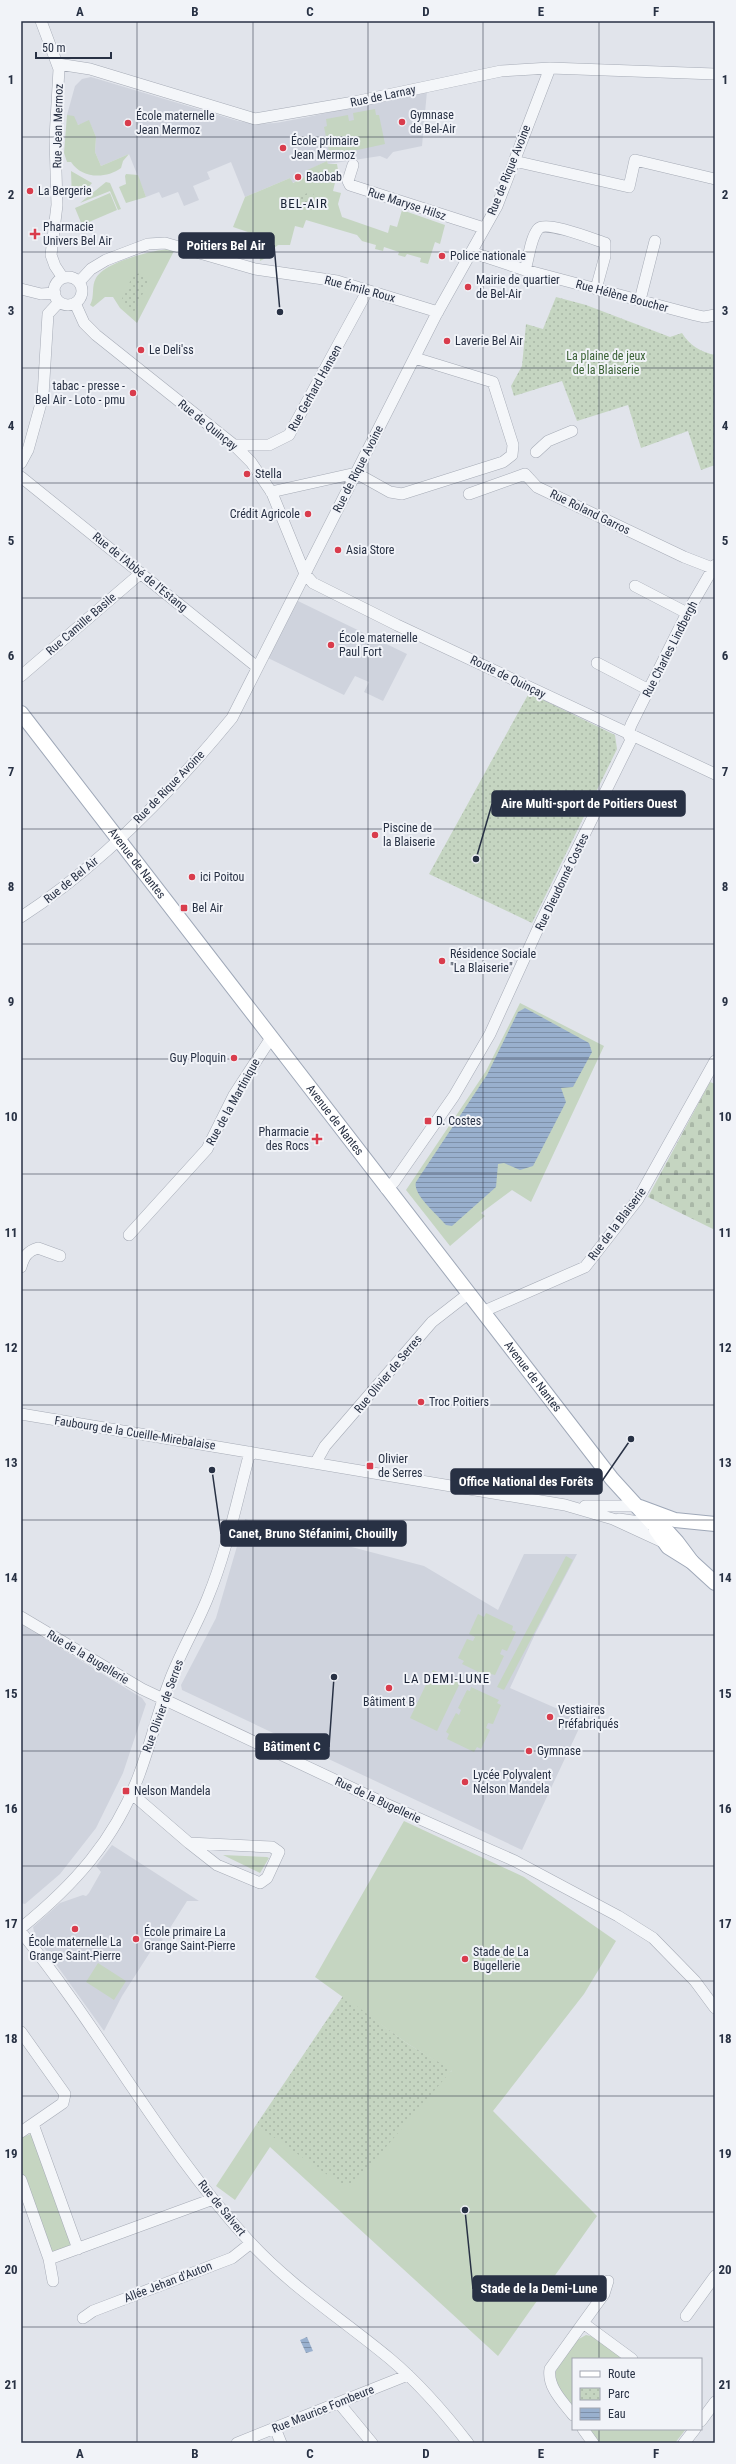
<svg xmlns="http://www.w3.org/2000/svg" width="736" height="2464" font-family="'Roboto Condensed',sans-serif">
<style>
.built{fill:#cfd3dd}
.grass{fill:#c5d5c1}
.cemetery{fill:url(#cemetery-stones)}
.park{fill:url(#park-dots)}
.water{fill:url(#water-rules)}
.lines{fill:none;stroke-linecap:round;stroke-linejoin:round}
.minor-casing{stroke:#a6abb6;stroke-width:12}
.major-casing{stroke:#9fa8b8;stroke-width:16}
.minor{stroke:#f4f6f9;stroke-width:11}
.major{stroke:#fff;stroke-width:14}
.grid{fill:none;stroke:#283144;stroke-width:1;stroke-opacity:0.55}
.poi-dot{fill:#d93c4c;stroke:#f1f3f8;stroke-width:1.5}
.labels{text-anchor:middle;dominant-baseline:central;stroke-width:4;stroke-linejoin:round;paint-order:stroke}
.street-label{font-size:12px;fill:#283144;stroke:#f1f3f8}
.poi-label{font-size:12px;fill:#283144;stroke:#f1f3f8;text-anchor:start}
.park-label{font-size:12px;fill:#3a6134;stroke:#f1f3f8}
.neighbourhood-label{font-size:13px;letter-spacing:1px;fill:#1a2235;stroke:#f1f3f8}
.leader{fill:none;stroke:#283144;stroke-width:1.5}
.callout-dot{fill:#283144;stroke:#f1f3f8;stroke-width:1.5}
.callout{fill:#283144;stroke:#283144;stroke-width:1.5}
.callout-label{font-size:13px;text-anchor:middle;font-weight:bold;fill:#fff}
.neatline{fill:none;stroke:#283144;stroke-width:1.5}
.grid-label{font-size:13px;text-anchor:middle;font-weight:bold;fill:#283144}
</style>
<defs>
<pattern id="cemetery-stones" width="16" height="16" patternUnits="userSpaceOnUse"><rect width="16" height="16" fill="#c5d5c1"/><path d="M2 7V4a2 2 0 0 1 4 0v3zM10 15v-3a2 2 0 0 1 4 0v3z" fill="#a9b7a7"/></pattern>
<pattern id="park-dots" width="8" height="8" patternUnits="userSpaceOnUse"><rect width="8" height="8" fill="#c5d5c1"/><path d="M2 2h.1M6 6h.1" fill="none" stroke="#a9b7a7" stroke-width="1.8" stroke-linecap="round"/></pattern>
<pattern id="water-rules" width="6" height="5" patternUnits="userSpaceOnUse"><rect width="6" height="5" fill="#99b0ce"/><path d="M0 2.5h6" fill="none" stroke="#7d90a9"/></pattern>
</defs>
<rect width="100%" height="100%" fill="#e1e4eb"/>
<path class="built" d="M 91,77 L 238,121 L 255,124 L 276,123 L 308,117 L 427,91 L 422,146 L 393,152 L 387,159 L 380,156 L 328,164 L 327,161 L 306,171 L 308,176 L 292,183 L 290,178 L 245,197 L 231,162 L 207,172 L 210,179 L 193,186 L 199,200 L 184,206 L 178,192 L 162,198 L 159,192 L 146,197 L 129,154 L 101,166 L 95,152 L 96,137 L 89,121 L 78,125 L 67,115 L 75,86 L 82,79 Z
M 298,601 L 407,654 L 383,701 L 364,692 L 369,682 L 355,676 L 344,695 L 266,657 Z
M 245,1519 L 424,1566 L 498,1610 L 524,1554 L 577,1554 L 536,1632 L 510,1688 L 583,1720 L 522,1850 L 182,1690 L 181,1685 L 216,1618 Z
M 21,1624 L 142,1698 L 146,1704 L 123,1773 L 96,1828 L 60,1874 L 25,1904 L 21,1903 Z
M 112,1845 L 199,1901 L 187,1901 L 170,1928 L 168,1927 L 161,1938 L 163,1939 L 159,1945 L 156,1943 L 122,1996 L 104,2031 L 35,1935 L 33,1927 L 60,1903 L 83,1895 L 86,1896 L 89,1893 L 101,1872 L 96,1866 Z"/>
<path class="grass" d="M 375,109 L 376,115 L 379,115 L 385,144 L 330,156 L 324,127 L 327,126 L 326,119 L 348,115 L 349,121 L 354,120 L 353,113 Z
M 67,115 L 74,116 L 78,125 L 89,120 L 96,137 L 95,152 L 101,166 L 129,154 L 123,161 L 121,168 C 106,179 82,179 71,162 L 67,162 L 64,153 Z
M 327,161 L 328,164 L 337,164 L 338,170 L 333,191 L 341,193 L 338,204 L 342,217 L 388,233 L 390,225 L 397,227 L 402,210 L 445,225 L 440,244 L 435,242 L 428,264 L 420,262 L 421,258 L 407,254 L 405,257 L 398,255 L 399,252 L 384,247 L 383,251 L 375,249 L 376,245 L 362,241 L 357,235 L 306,220 L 303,228 L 295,226 L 290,245 L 278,245 L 273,249 L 274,254 L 260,261 L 259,249 L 263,237 L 233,227 L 245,197 L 290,178 L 293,183 L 307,176 L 305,171 Z
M 71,171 L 92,183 L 85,191 L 72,199 Z
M 126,174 L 138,175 L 146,197 L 126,203 L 119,187 L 126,184 L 125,176 Z
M 106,182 L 110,183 L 121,209 L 118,210 L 110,191 L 80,203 Z
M 110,193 L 117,210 L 82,225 L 75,208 Z
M 168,249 L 174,251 L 137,323 L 120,308 L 113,297 L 105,297 L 93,307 L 90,305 C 95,297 91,286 96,278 C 105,262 150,251 168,249 Z
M 520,1003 L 604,1046 L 531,1202 L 512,1190 L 481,1213 L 485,1216 L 450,1246 L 406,1190 L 486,1071 Z
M 566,1556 L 573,1560 L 504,1690 L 497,1687 Z
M 486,1613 L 513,1626 L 512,1630 L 516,1632 L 507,1651 L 502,1649 L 500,1654 L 504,1656 L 495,1675 L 491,1674 L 489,1677 L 462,1664 L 464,1661 L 458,1658 L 467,1639 L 473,1641 L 475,1637 L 469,1634 L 478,1614 L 484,1617 Z
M 433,1670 L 460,1683 L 437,1731 L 410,1718 Z
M 471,1687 L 499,1700 L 497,1703 L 501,1705 L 493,1724 L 488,1723 L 486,1728 L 490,1730 L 481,1749 L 477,1747 L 474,1752 L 447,1739 L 449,1734 L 446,1732 L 456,1713 L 459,1715 L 461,1710 L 458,1708 L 467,1690 L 470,1691 Z
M 404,1821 L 524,1877 L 616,1941 L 584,1994 L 493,2111 L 597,2216 L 498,2356 L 270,2147 L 235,2200 L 216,2186 L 256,2125 L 269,2133 L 452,2071 L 408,2044 L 315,1977 Z
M 223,1855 L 267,1857 L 269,1858 L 260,1873 Z
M 98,1963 L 126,1981 L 114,2000 L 86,1982 Z
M 33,2133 L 75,2245 L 50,2254 L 21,2170 L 21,2138 Z
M 586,2335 L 595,2337 L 625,2359 L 573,2359 L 573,2408 L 556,2385 L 555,2372 L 577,2340 Z
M 589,2429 L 686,2429 L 675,2443 L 599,2443 Z"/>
<path class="cemetery" d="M 710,1082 L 715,1084 L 715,1230 L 648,1197 Z"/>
<path class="park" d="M 312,191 L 315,198 L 299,205 L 296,198 Z
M 141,273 L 147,279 L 148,283 L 134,312 L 120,303 L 133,275 Z
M 556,297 L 586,305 L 670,337 L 682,333 C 689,345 701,352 715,355 L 715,465 L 701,470 L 688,431 L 641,448 L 628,405 L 577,421 L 562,381 L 514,396 L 511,386 L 522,366 L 526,324 L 543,329 Z
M 529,693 L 615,735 L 617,749 L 532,923 L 429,874 Z
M 343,1996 L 408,2044 L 452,2070 L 356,2182 L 342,2185 L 256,2125 Z"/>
<path class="water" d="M 525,1008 L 589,1043 L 592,1052 L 573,1087 L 561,1088 L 566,1102 L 533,1166 L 520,1170 L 504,1163 L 498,1164 L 496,1187 L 452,1226 L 446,1225 C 438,1215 412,1194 416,1182 L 487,1075 L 518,1012 Z
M 307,2337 L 313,2351 L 306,2353 L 300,2340 Z"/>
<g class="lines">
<defs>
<path id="minor" d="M 41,21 L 59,69 L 55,138 L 57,205 L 51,255 L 55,266 L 63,278
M 58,64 L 90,69 L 255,119 L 354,102 L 501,71 L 550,68 L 715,74
M 514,161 L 629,187 L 635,160 L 715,179
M 353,165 L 348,181 L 350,185 L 484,228
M 471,252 L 525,270 L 695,315 L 704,317 L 715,315
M 525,270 C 529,258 530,239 538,229 C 545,220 593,239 605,243 L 605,256 L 596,289
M54 291a14 14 0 1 1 28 0a14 14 0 1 1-28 0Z
M 79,282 L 91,269 L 106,260 L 148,244 L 165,243 L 255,269 L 337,281 L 438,312
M 21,289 L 41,294 L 55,293
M 640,300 L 655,241
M 75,303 L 84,323 L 96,335 L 234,445 L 251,462 L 272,493 L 305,574 L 313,583 L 397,625 L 715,774
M 234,445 L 269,445 L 289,435 L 364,297 L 366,290
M 536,452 L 548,441 L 572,431
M 21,463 L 28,450 L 43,396 L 48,314 L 59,302
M 356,473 L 390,492 L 402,494 L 503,462 L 512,455 L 513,445 L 493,382 L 415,358
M 21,477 L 257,667
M 271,492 L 356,473
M 469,494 L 525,474 L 537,487 L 684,557 L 715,569
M 635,586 L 687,613
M 597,663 L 649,690
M 21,676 L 141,573
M 21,917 C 100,866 172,791 232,718 L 436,315 L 497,206 L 550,68
M 386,1189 L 394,1182 L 454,1096 L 490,1034 L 541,922 L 631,740 L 628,734 L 631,725 L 687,613 L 715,565
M 129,1235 L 207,1149 L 234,1095 L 271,1038
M 21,1267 C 24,1256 28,1251 38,1248 L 60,1256
M 482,1312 L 585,1267 L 638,1199 L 715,1061
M 21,1414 L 565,1505 L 613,1519 L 665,1543
M 316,1462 L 325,1446 L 432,1322 L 468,1294
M 585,1506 L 636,1506
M 619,1519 L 653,1524
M 21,1617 L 142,1689 L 386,1804 L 515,1861 L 618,1916 L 653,1938 L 695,1981 L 715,2008
M 131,1793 L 189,1843 L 272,1847 L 279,1852 L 267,1878 L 260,1883 L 217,1865 L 189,1843
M 21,1928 C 74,1885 115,1840 139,1775 C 151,1743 158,1711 170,1680 C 181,1651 197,1625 208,1597 C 227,1551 237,1500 250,1452
M 21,1932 C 102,2031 162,2147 249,2241 C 290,2286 342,2319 389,2358 C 419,2383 444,2412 468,2443
M 21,2032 L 65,2094 L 63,2103 L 21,2132
M 33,2124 L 78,2249
M 21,2180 L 49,2259
M 53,2281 L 49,2259 L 213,2199
M 686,2316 L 715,2276
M 83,2318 L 93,2311 L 232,2258 L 251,2243
M 583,2323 L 604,2294 L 608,2281
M 339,2403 L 372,2443
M 573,2415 C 563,2402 547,2387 550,2369 L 583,2323 L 632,2359
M 701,2421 L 715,2402
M 275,2428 L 281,2443
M 583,2429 L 593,2443
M 237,2443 L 408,2375
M 684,2443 L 695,2429"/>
<g id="major">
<path id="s1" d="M 21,713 L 612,1479 L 653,1524 L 667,1531 L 677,1542 L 692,1562"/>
<path d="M 640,1507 L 675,1520 L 715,1524"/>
<path d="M 656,1530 L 668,1547 L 692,1562 L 715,1583"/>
</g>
</defs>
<use href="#minor" class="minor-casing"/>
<use href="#major" class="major-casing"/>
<use href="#minor" class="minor"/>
<use href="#major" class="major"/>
</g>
<path class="grid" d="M 137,21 L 137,2443M 253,21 L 253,2443M 368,21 L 368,2443M 483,21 L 483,2443M 599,21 L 599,2359M 21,137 L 715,137M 21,252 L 715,252M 21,368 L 715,368M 21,483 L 715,483M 21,598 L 715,598M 21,713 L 715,713M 21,829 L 715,829M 21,944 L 715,944M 21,1059 L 715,1059M 21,1174 L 715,1174M 21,1290 L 715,1290M 21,1405 L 715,1405M 21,1520 L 715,1520M 21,1635 L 715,1635M 21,1751 L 715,1751M 21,1866 L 715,1866M 21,1981 L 715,1981M 21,2096 L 715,2096M 21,2212 L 715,2212M 21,2327 L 715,2327M 599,2429 L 599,2443"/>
<g class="poi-dot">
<circle cx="402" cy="122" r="4"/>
<circle cx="128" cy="123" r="4"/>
<circle cx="283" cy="148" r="4"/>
<circle cx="298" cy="177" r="4"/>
<circle cx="30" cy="191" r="4"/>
<path d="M33 228h4v4h4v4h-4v4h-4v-4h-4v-4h4z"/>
<circle cx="442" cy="256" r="4"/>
<circle cx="468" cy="287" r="4"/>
<circle cx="447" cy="341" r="4"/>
<circle cx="141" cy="350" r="4"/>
<circle cx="133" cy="393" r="4"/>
<circle cx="247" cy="474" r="4"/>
<circle cx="308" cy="514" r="4"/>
<circle cx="338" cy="550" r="4"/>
<circle cx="331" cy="645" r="4"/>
<circle cx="375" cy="835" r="4"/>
<circle cx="192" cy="877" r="4"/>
<rect x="180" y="904" width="8" height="8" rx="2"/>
<circle cx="442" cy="961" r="4"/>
<circle cx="234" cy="1058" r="4"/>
<rect x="424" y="1117" width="8" height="8" rx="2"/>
<path d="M315 1133h4v4h4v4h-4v4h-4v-4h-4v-4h4z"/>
<circle cx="421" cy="1402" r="4"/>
<rect x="366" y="1462" width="8" height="8" rx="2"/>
<circle cx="389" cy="1688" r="4"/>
<circle cx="550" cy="1717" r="4"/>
<circle cx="529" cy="1751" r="4"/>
<circle cx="465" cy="1782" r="4"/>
<rect x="122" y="1787" width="8" height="8" rx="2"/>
<circle cx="75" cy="1929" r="4"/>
<circle cx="136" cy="1939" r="4"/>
<circle cx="465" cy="1959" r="4"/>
</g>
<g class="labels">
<g class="street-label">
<text transform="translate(383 96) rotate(-12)">Rue de Larnay</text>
<text transform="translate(58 126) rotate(-89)">Rue Jean Mermoz</text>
<text transform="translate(509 170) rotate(-68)">Rue de Rique Avoine</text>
<text transform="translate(407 204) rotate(18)">Rue Maryse Hilsz</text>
<text transform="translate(360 289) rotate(15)">Rue Émile Roux</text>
<text transform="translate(622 296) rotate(15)">Rue Hélène Boucher</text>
<text transform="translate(315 388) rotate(-61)">Rue Gerhard Hansen</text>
<text transform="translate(208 425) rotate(39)">Rue de Quinçay</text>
<text transform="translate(358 469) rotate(-63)">Rue de Rique Avoine</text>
<text transform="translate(590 512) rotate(26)">Rue Roland Garros</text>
<text transform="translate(140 572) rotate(39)">Rue de l'Abbé de l'Estang</text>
<text transform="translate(81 624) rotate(-41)">Rue Camille Basile</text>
<text transform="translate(670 649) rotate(-63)">Rue Charles Lindbergh</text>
<text transform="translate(508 677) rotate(26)">Route de Quinçay</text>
<text transform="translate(169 787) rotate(-46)">Rue de Rique Avoine</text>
<text stroke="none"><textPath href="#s1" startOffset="190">Avenue de Nantes</textPath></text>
<text transform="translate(71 880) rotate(-39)">Rue de Bel Air</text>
<text transform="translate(562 882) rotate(-64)">Rue Dieudonné Costes</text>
<text transform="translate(233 1102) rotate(-61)">Rue de la Martinique</text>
<text stroke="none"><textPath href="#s1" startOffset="514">Avenue de Nantes</textPath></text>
<text transform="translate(617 1224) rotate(-53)">Rue de la Blaiserie</text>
<text transform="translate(388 1374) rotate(-50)">Rue Olivier de Serres</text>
<text stroke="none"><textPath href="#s1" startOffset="838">Avenue de Nantes</textPath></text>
<text transform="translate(135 1433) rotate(9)">Faubourg de la Cueille-Mirebalaise</text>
<text transform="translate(88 1657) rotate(31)">Rue de la Bugellerie</text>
<text transform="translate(163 1706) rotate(-70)">Rue Olivier de Serres</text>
<text transform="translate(378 1800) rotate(25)">Rue de la Bugellerie</text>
<text transform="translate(222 2208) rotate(51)">Rue de Salvert</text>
<text transform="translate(168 2282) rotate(-21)">Allée Jehan d'Auton</text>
<text transform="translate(323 2409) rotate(-22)">Rue Maurice Fombeure</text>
</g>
<g class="poi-label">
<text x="410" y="115">Gymnase<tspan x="410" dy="14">de Bel-Air</tspan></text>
<text x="136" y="116">École maternelle<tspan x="136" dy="14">Jean Mermoz</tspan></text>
<text x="291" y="141">École primaire<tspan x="291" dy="14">Jean Mermoz</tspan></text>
<text x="306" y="177">Baobab</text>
<text x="38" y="191">La Bergerie</text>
<text x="43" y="227">Pharmacie<tspan x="43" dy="14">Univers Bel Air</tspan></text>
<text x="450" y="256">Police nationale</text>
<text x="476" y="280">Mairie de quartier<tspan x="476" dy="14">de Bel-Air</tspan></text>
<text x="455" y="341">Laverie Bel Air</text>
<text x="149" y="350">Le Deli'ss</text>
<text x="125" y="386" text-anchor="end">tabac - presse -<tspan x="125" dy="14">Bel Air - Loto - pmu</tspan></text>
<text x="255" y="474">Stella</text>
<text x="300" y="514" text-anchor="end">Crédit Agricole</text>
<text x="346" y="550">Asia Store</text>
<text x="339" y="638">École maternelle<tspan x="339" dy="14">Paul Fort</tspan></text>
<text x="383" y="828">Piscine de<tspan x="383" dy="14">la Blaiserie</tspan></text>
<text x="200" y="877">ici Poitou</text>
<text x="192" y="908">Bel Air</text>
<text x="450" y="954">Résidence Sociale<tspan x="450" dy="14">"La Blaiserie"</tspan></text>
<text x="226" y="1058" text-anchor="end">Guy Ploquin</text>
<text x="436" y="1121">D. Costes</text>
<text x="309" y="1132" text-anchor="end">Pharmacie<tspan x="309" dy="14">des Rocs</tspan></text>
<text x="429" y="1402">Troc Poitiers</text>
<text x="378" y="1459">Olivier<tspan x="378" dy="14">de Serres</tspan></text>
<text x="389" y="1702" text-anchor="middle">Bâtiment B</text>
<text x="558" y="1710">Vestiaires<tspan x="558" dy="14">Préfabriqués</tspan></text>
<text x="537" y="1751">Gymnase</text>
<text x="473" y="1775">Lycée Polyvalent<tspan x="473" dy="14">Nelson Mandela</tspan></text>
<text x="134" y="1791">Nelson Mandela</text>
<text x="144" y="1932">École primaire La<tspan x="144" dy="14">Grange Saint-Pierre</tspan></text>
<text x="75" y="1942" text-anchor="middle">École maternelle La<tspan x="75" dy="14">Grange Saint-Pierre</tspan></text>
<text x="473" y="1952">Stade de La<tspan x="473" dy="14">Bugellerie</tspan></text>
</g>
<g class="park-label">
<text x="606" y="356">La plaine de jeux<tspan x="606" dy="14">de la Blaiserie</tspan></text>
</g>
<g class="neighbourhood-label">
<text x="304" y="203">BEL-AIR</text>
<text x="447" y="1678">LA DEMI-LUNE</text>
</g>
</g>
<path class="leader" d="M280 312L274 245M476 859L492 804M631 1439L602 1481M212 1470L221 1534M334 1677L329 1747M465 2210L473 2289"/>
<g class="callout-dot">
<circle cx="280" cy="312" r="4"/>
<circle cx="476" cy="859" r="4"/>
<circle cx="631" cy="1439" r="4"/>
<circle cx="212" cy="1470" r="4"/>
<circle cx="334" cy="1677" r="4"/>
<circle cx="465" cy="2210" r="4"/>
</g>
<g class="callout">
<rect x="179" y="233" width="95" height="25" rx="4"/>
<rect x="492" y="791" width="193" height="25" rx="4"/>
<rect x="451" y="1469" width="151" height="25" rx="4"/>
<rect x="221" y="1521" width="185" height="25" rx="4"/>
<rect x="256" y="1734" width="73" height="25" rx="4"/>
<rect x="473" y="2276" width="133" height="25" rx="4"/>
</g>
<g class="callout-label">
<text x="226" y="250">Poitiers Bel Air</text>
<text x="589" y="808">Aire Multi-sport de Poitiers Ouest</text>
<text x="526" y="1486">Office National des Forêts</text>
<text x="313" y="1538">Canet, Bruno Stéfanimi, Chouilly</text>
<text x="292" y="1751">Bâtiment C</text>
<text x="539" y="2293">Stade de la Demi-Lune</text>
</g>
<rect width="736" height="2464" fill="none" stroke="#f1f3f8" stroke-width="44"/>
<rect x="572" y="2358" width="130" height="72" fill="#f1f3f8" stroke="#a1a5b0"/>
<rect x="580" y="2371" width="20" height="6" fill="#ffffff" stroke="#a1a5b0"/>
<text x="608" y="2378" font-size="12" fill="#283144">Route</text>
<rect x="580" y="2388" width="20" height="12" fill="url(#park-dots)" stroke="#a1a5b0"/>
<text x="608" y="2398" font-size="12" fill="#283144">Parc</text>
<rect x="580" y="2408" width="20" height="12" fill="url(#water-rules)" stroke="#a1a5b0"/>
<text x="608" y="2418" font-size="12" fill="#283144">Eau</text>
<path d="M36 52v6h75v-6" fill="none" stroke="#283144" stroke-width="2"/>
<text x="42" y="52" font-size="12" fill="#283144" stroke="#f1f3f8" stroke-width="3" paint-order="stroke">50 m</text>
<rect x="22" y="22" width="692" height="2420" class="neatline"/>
<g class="grid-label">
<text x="80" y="16">A</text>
<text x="195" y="16">B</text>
<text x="310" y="16">C</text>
<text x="426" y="16">D</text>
<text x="541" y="16">E</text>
<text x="656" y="16">F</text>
<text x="11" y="84">1</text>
<text x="725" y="84">1</text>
<text x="11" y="199">2</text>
<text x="725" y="199">2</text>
<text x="11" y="315">3</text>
<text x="725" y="315">3</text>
<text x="11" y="430">4</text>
<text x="725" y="430">4</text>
<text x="11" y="545">5</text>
<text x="725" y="545">5</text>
<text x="11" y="660">6</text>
<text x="725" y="660">6</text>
<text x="11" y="776">7</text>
<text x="725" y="776">7</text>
<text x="11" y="891">8</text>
<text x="725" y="891">8</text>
<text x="11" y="1006">9</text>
<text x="725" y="1006">9</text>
<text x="11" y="1121">10</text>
<text x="725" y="1121">10</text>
<text x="11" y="1237">11</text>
<text x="725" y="1237">11</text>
<text x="11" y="1352">12</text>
<text x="725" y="1352">12</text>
<text x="11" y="1467">13</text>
<text x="725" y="1467">13</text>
<text x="11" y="1582">14</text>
<text x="725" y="1582">14</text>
<text x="11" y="1698">15</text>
<text x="725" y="1698">15</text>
<text x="11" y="1813">16</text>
<text x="725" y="1813">16</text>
<text x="11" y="1928">17</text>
<text x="725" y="1928">17</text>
<text x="11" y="2043">18</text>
<text x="725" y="2043">18</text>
<text x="11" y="2158">19</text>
<text x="725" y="2158">19</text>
<text x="11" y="2274">20</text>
<text x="725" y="2274">20</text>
<text x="11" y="2389">21</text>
<text x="725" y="2389">21</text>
<text x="80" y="2458">A</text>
<text x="195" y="2458">B</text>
<text x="310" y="2458">C</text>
<text x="426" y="2458">D</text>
<text x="541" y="2458">E</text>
<text x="656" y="2458">F</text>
</g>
</svg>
